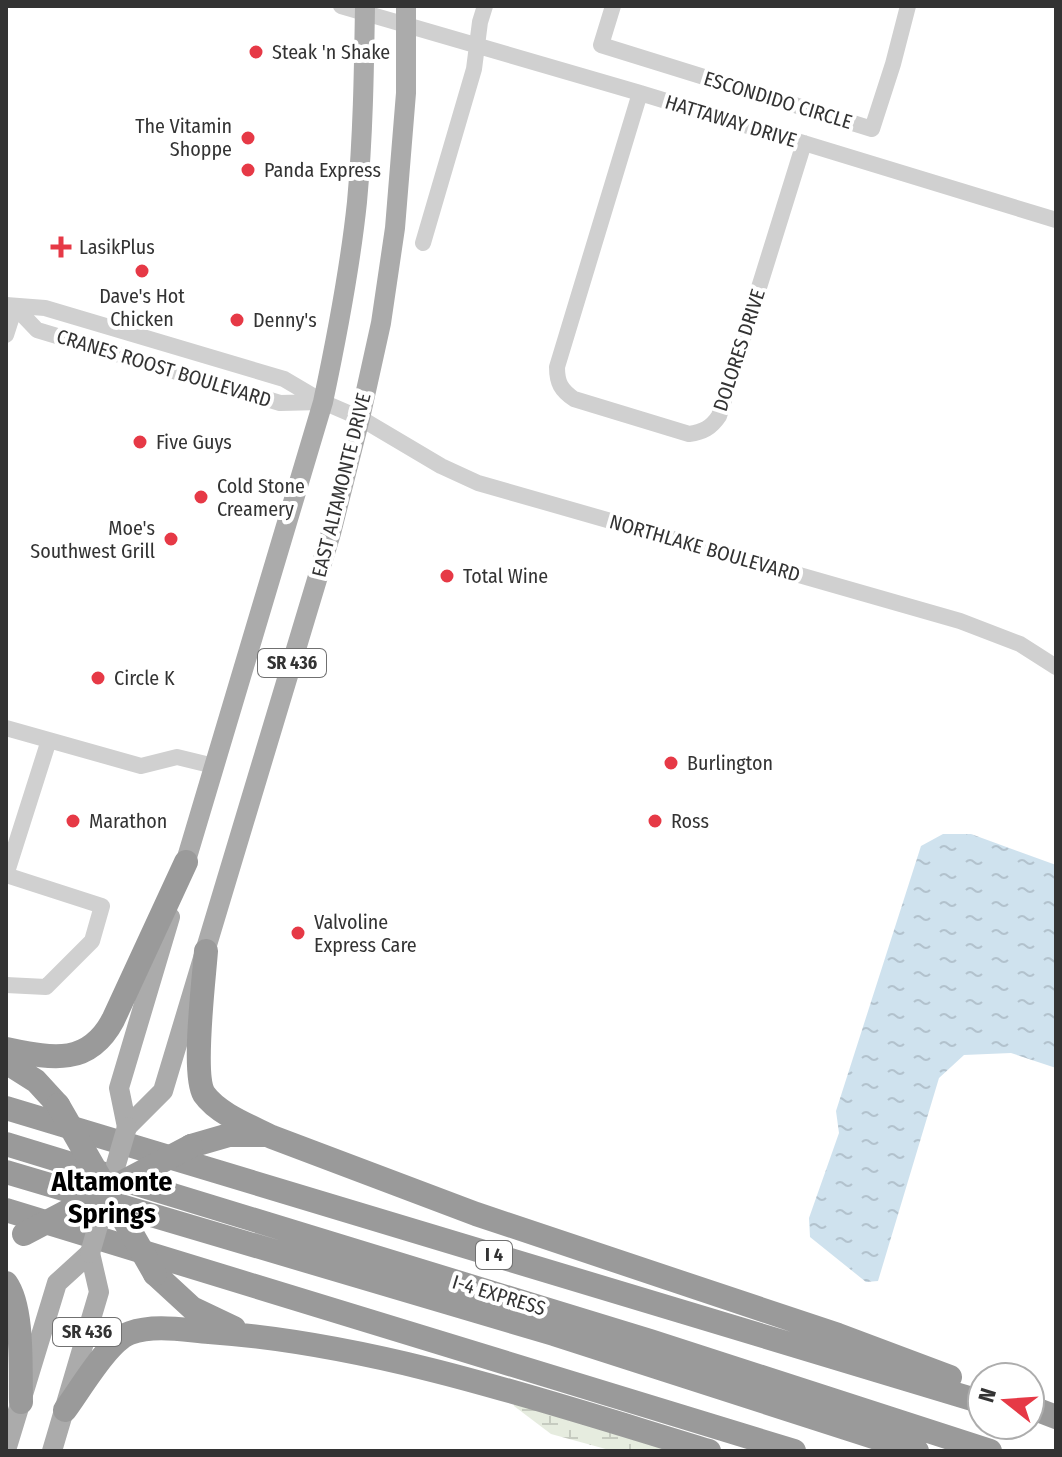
<svg xmlns="http://www.w3.org/2000/svg" width="1062" height="1457" font-family="'Fira Sans Condensed',sans-serif">
<style>
.wetland{fill:url(#wetland-marsh)}
.water{fill:url(#water-ripples)}
.lines{fill:none;stroke-linecap:round;stroke-linejoin:round}
.minor{stroke:#d0d0d0;stroke-width:16}
.major{stroke:#ababab;stroke-width:20}
.highway{stroke:#9a9a9a;stroke-width:24}
.major-bridge{stroke:#ababab;stroke-width:20}
.highway-bridge{stroke:#9a9a9a;stroke-width:24}
.poi-dot{fill:#e63946;stroke:#fff;stroke-width:3}
.labels{text-anchor:middle;dominant-baseline:central;stroke-width:8;stroke-linejoin:round;paint-order:stroke}
.shield{fill:#fff;stroke:#707070;stroke-width:2}
.shield-label{font-size:18px;font-weight:bold;fill:#333}
.poi-label{font-size:20px;fill:#333;stroke:#fff;text-anchor:start}
.street-label{font-size:20px;fill:#333;stroke:#fff}
.district-label{font-size:28px;font-weight:bold;fill:#000;stroke:#fff}
</style>
<defs>
<pattern id="wetland-marsh" width="20" height="14" patternUnits="userSpaceOnUse" patternTransform="scale(2)"><rect width="20" height="14" fill="#e6ecdf"/><path d="M1 5h8M5 5V1M11 12h8M15 12V8" fill="none" stroke="#c6cbc0"/></pattern>
<pattern id="water-ripples" width="26" height="14" patternUnits="userSpaceOnUse" patternTransform="scale(2)"><rect width="26" height="14" fill="#cfe2ee"/><path d="M2 4q2-2 4 0t4 0M15 11q2-2 4 0t4 0" fill="none" stroke="#b2c2cd"/></pattern>
</defs>
<rect width="100%" height="100%" fill="#fff"/>
<path class="wetland" d="M 513,1400 L 687,1451 L 613,1451 L 551,1434 L 514,1406 Z"/>
<path class="water" d="M 943,834 L 971,834 L 1056,865 L 1056,1068 L 1011,1053 L 964,1055 L 939,1078 L 878,1281 L 866,1282 L 810,1237 L 809,1218 L 839,1133 L 836,1111 L 921,846 Z"/>
<g class="lines">
<path class="minor" d="M 341,6 L 640,93 L 1056,220
M 613,6 L 601,45 L 872,129 L 893,64 L 908,6
M 640,93 L 557,367 C 557,383 561,390 574,399 L 689,434 C 703,432 711,428 719,416 L 804,143
M 423,243 L 474,69 L 480,22 L 485,6
M 6,305 L 45,308 L 284,379 L 323,402 L 360,418 L 441,466 L 478,483 L 960,621 L 1020,644 L 1056,667
M 15,307 L 37,330 L 280,403 L 321,402
M 6,335 L 15,307
M 6,728 L 141,766 L 177,757 L 214,766
M 6,875 L 102,906 L 92,941 L 46,987 L 6,985
M 6,875 L 49,740"/>
<path class="major" d="M 182,874 L 323,402 C 337,336 350,269 357,202 C 363,137 364,71 365,6
M 127,1127 L 163,1091 L 331,533 L 360,418 L 381,323 L 395,228 L 406,93 L 406,6
M 127,1127 L 119,1088 L 170,917
M 6,1450 L 57,1283 L 90,1253
M 52,1451 L 99,1292 L 90,1253"/>
<path class="highway" d="M 206,951 C 204,979 192,1074 204,1094 C 218,1114 250,1126 272,1137 L 476,1214 L 838,1335 L 950,1377
M 6,1049 C 51,1058 88,1067 113,1020 L 186,862
M 6,1062 L 36,1081 L 58,1105
M 6,1108 L 982,1402
M 6,1144 L 650,1341 L 990,1451
M 191,1146 L 229,1135 L 262,1135
M 6,1172 L 554,1334 L 917,1451
M 6,1210 L 794,1451
M 155,1274 L 192,1308 L 234,1328
M 6,1283 C 24,1308 20,1370 21,1402
M 1030,1407 L 1056,1417
M 65,1410 C 80,1390 108,1341 130,1333 C 154,1324 184,1330 209,1332 C 378,1344 547,1402 709,1451"/>
<path class="major-bridge" d="M 90,1253 L 127,1127"/>
<path class="highway-bridge" d="M 58,1105 L 155,1274
M 24,1234 L 191,1146"/>
</g>
<g class="poi-dot">
<circle cx="256" cy="52" r="8"/>
<circle cx="248" cy="138" r="8"/>
<circle cx="248" cy="170" r="8"/>
<path d="M57 235h8v8h8v8h-8v8h-8v-8h-8v-8h8z"/>
<circle cx="142" cy="271" r="8"/>
<circle cx="237" cy="320" r="8"/>
<circle cx="140" cy="442" r="8"/>
<circle cx="201" cy="497" r="8"/>
<circle cx="171" cy="539" r="8"/>
<circle cx="447" cy="576" r="8"/>
<circle cx="98" cy="678" r="8"/>
<circle cx="671" cy="763" r="8"/>
<circle cx="73" cy="821" r="8"/>
<circle cx="655" cy="821" r="8"/>
<circle cx="298" cy="933" r="8"/>
</g>
<g class="labels">
<g class="shield">
<rect x="258" y="649" width="68" height="28" rx="6"/>
<rect x="476" y="1241" width="36" height="28" rx="6"/>
<rect x="53" y="1318" width="68" height="28" rx="6"/>
</g>
<g class="shield-label">
<text x="292" y="663">SR 436</text>
<text x="494" y="1255">I 4</text>
<text x="87" y="1332">SR 436</text>
</g>
<g class="poi-label">
<text x="272" y="52">Steak 'n Shake</text>
<text x="232" y="126" text-anchor="end">The Vitamin<tspan x="232" dy="23">Shoppe</tspan></text>
<text x="264" y="170">Panda Express</text>
<text x="79" y="247">LasikPlus</text>
<text x="142" y="296" text-anchor="middle">Dave's Hot<tspan x="142" dy="23">Chicken</tspan></text>
<text x="253" y="320">Denny's</text>
<text x="156" y="442">Five Guys</text>
<text x="217" y="486">Cold Stone<tspan x="217" dy="23">Creamery</tspan></text>
<text x="155" y="528" text-anchor="end">Moe's<tspan x="155" dy="23">Southwest Grill</tspan></text>
<text x="463" y="576">Total Wine</text>
<text x="114" y="678">Circle K</text>
<text x="687" y="763">Burlington</text>
<text x="89" y="821">Marathon</text>
<text x="671" y="821">Ross</text>
<text x="314" y="922">Valvoline<tspan x="314" dy="23">Express Care</tspan></text>
</g>
<g class="street-label">
<text transform="translate(778 100) rotate(17)">ESCONDIDO CIRCLE</text>
<text transform="translate(731 121) rotate(17)">HATTAWAY DRIVE</text>
<text transform="translate(739 350) rotate(-72)">DOLORES DRIVE</text>
<text transform="translate(164 368) rotate(17)">CRANES ROOST BOULEVARD</text>
<text transform="translate(341 485) rotate(-76)">EAST ALTAMONTE DRIVE</text>
<text transform="translate(705 548) rotate(16)">NORTHLAKE BOULEVARD</text>
<text transform="translate(499 1295) rotate(17)">I-4 EXPRESS</text>
</g>
<g class="district-label">
<text x="112" y="1181">Altamonte<tspan x="112" dy="32">Springs</tspan></text>
</g>
</g>
<rect width="1062" height="1457" fill="none" stroke="#333333" stroke-width="16"/>
<g transform="translate(1006 1401) rotate(287)"><circle r="38" fill="#ffffff" stroke="#adadad" stroke-width="2"/>
<path d="M0-6L14 30L0 20L-14 30Z" fill="#e63946"/>
<text y="-12" font-size="22" font-weight="bold" text-anchor="middle" fill="#333333">N</text>
</g>
</svg>
